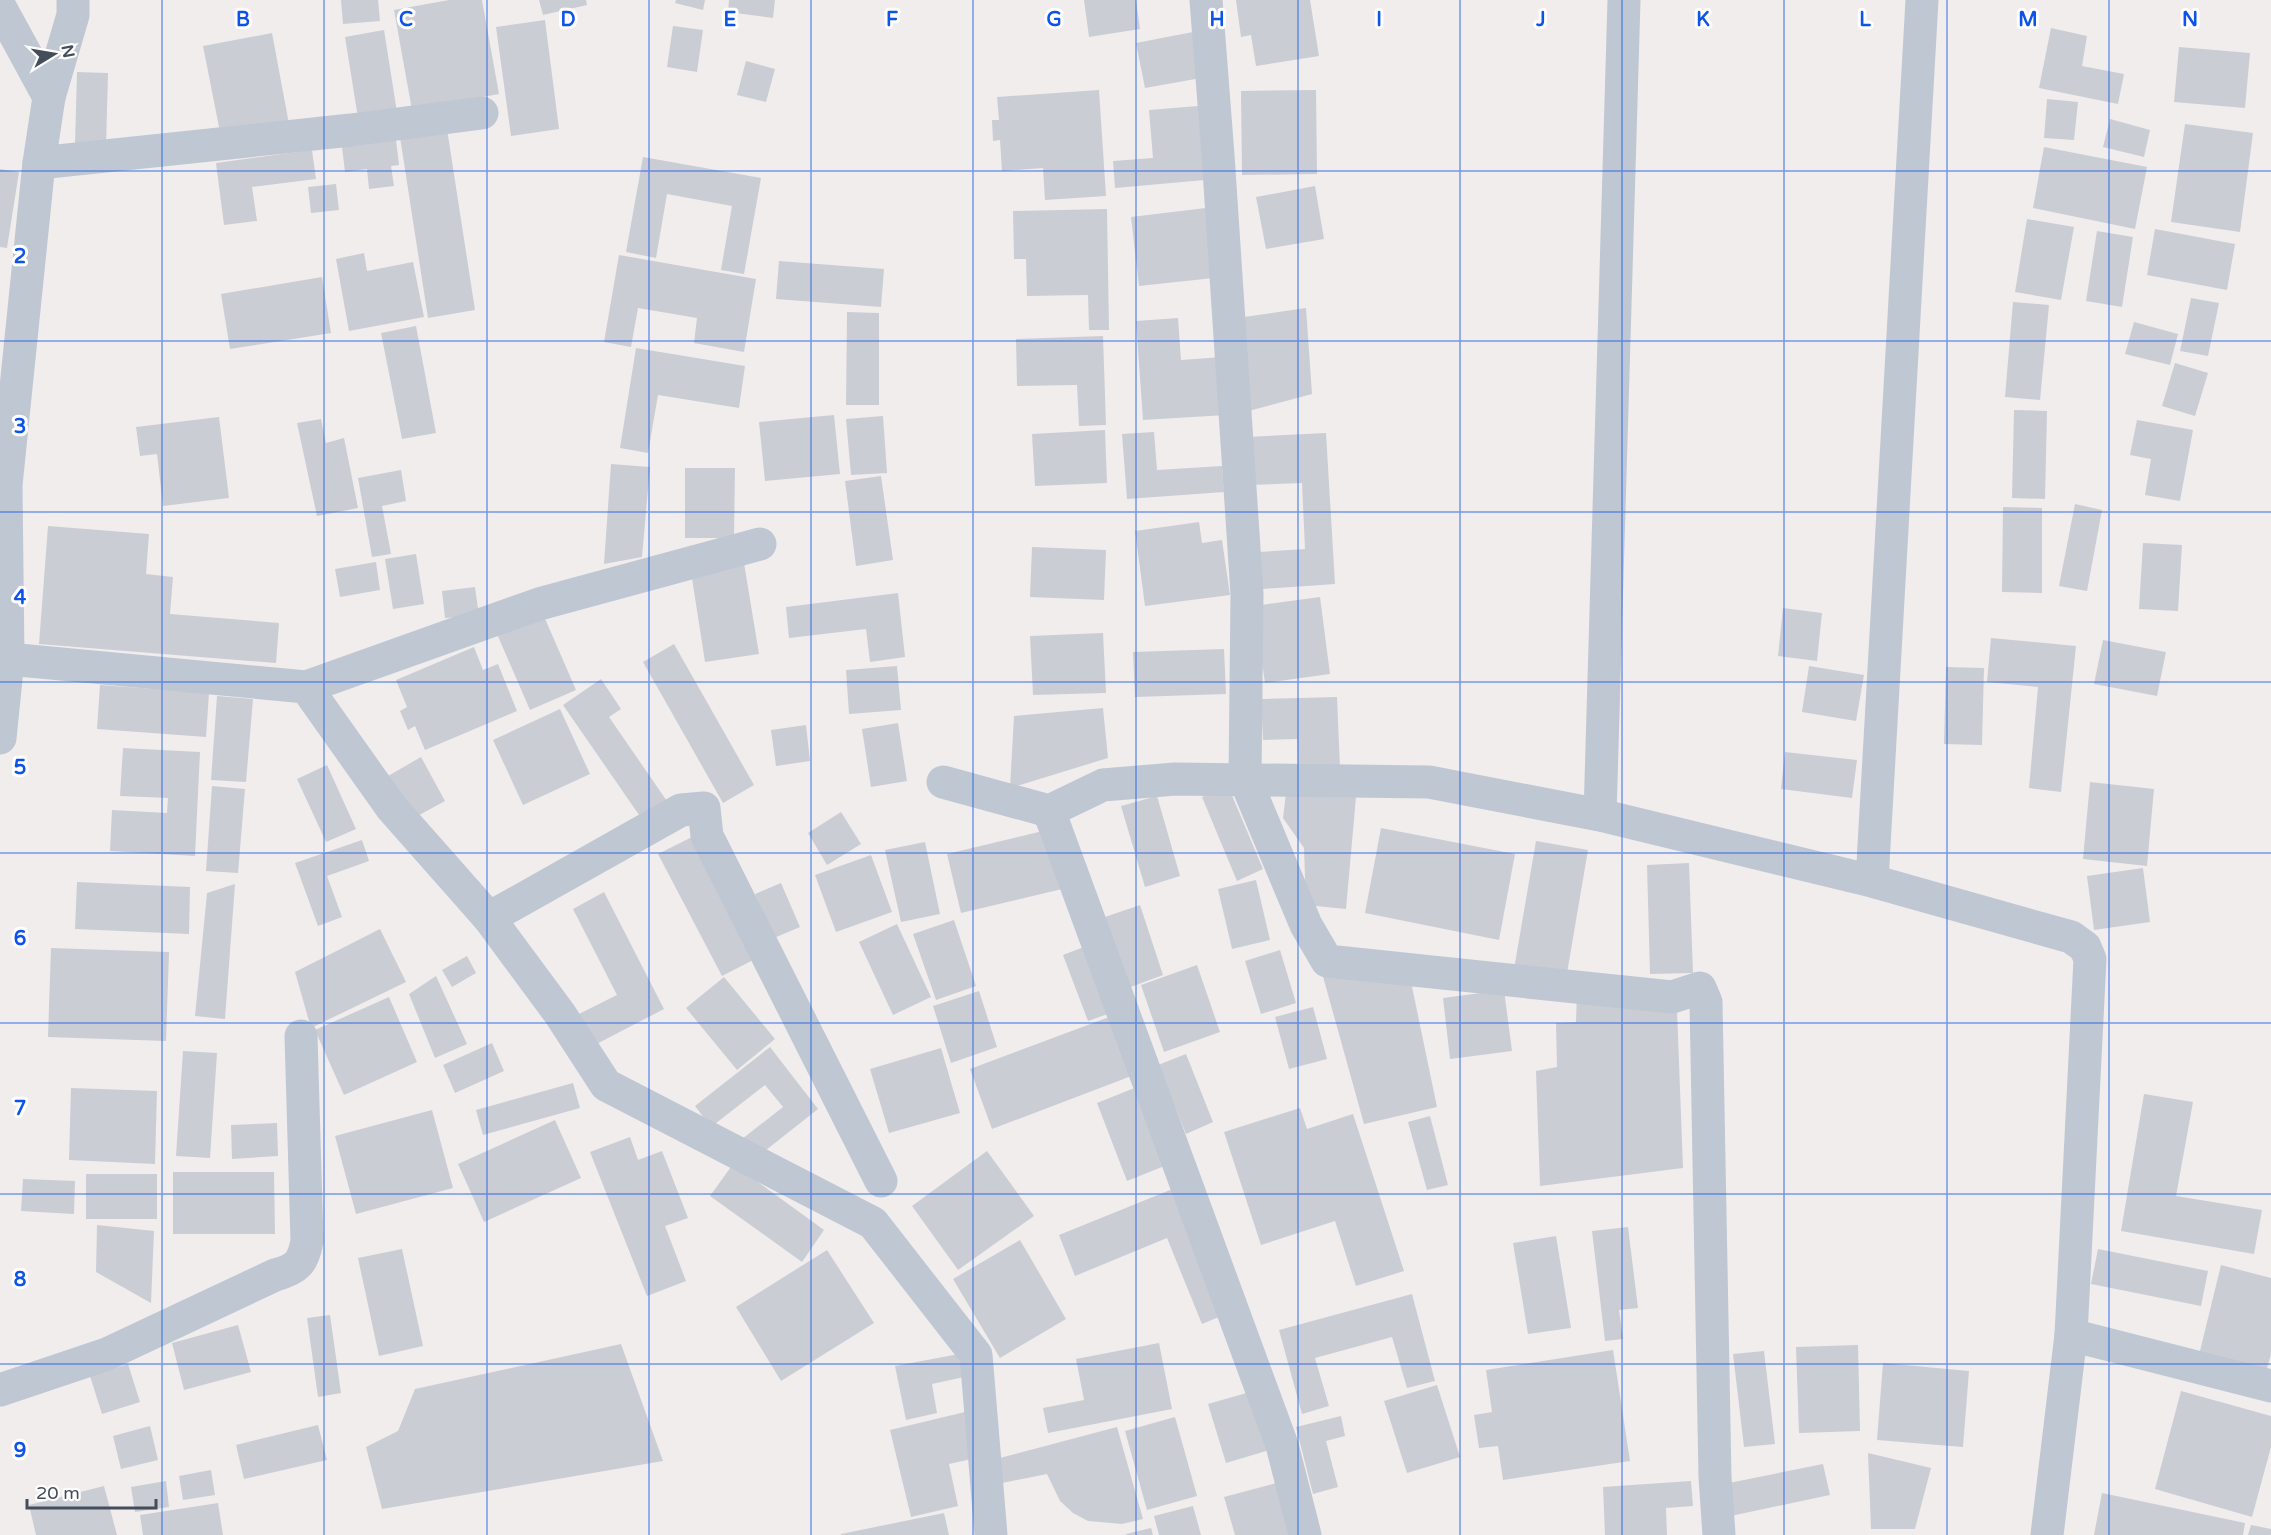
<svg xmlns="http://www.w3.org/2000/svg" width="2271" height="1535" viewBox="0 0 2271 1535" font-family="'Varela Round',sans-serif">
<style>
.building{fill:#cbcdd5}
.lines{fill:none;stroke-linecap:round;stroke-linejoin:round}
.minor{stroke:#bfc7d3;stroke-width:33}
.grid{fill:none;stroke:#0d53e9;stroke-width:1.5;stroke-opacity:0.55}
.grid-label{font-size:20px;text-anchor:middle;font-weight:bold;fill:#0d53e9;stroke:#fff;stroke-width:6;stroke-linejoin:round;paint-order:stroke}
</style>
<rect width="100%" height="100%" fill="#f0edec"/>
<g class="building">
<polygon points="341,0 378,0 380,21 343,24"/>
<polygon points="449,0 482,0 499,94 412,110 394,10"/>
<polygon points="539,0 586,0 587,5 543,15"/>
<polygon points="676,0 705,0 703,10 675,3"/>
<polygon points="729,0 775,0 773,18 728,12"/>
<polygon points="1084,0 1136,0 1140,29 1089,37"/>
<polygon points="1236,0 1310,0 1319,56 1256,66 1251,35 1241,37"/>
<polygon points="545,20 559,129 511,136 496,27"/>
<polygon points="673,26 703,30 697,72 667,67"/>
<polygon points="2051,28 2087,36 2082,66 2124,74 2118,104 2039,88"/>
<polygon points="384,30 397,112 358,118 345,37"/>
<polygon points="1193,32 1201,78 1145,88 1136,43"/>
<polygon points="272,33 289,124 221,137 203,46"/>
<polygon points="2179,47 2250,53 2245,108 2174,102"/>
<polygon points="746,61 775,69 766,102 737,95"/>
<polygon points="77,72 108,73 106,146 75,144"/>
<polygon points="1099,90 1106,196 1045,200 1043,168 1002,171 1000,140 993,141 992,120 999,120 997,97"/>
<polygon points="1316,90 1317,174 1242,175 1241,91"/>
<polygon points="2047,99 2078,102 2074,140 2044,138"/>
<polygon points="1198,106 1205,180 1115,188 1113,161 1153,158 1149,110"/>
<polygon points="2110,119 2150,130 2144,157 2103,147"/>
<polygon points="2185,124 2253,133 2240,232 2171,222"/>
<polygon points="447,129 475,310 428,318 400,137"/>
<polygon points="396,140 399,165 391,166 394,186 369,189 367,169 345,172 342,147"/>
<polygon points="2044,147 2147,167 2135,229 2033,208"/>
<polygon points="312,150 316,179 252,187 257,221 224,225 216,163"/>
<polygon points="643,157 761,178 744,274 721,270 732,206 667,194 656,258 626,252"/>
<polygon points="0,169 19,172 7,248 0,247"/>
<polygon points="336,184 339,210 311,213 308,187"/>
<polygon points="1315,186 1324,239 1266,249 1256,197"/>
<polygon points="1214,207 1223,277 1139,286 1131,217"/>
<polygon points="1107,209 1109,330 1089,330 1088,295 1027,296 1026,259 1014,259 1013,211"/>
<polygon points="2027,219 2074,227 2061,300 2015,292"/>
<polygon points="2155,229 2235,244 2227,290 2147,275"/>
<polygon points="2097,231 2133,237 2122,307 2086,301"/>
<polygon points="364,253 367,271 413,262 424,317 349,331 336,259"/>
<polygon points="619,255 756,279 744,352 694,343 697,318 638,308 631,347 604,342"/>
<polygon points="779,261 884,269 881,307 776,299"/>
<polygon points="322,277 331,333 230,349 221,294"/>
<polygon points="2191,298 2219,303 2208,356 2180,351"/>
<polygon points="2013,302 2049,305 2040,400 2005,397"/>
<polygon points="1306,308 1312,394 1245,412 1230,319"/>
<polygon points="847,312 879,313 879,405 846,405"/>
<polygon points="1178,318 1181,360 1222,357 1226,415 1143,420 1136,321"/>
<polygon points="2134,322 2178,334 2170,365 2125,354"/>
<polygon points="416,326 436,433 402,439 381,333"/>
<polygon points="1103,336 1106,425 1079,426 1077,385 1017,386 1016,339"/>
<polygon points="636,348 745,366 739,408 658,395 648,453 620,448"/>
<polygon points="2175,363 2208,373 2195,416 2162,406"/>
<polygon points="2014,410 2047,411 2045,499 2012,498"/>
<polygon points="834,415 840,474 765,481 759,422"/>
<polygon points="883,416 887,473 851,475 846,419"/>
<polygon points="219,417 229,498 163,506 157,454 140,456 136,427"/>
<polygon points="321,419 326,443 344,438 358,508 317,516 297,423"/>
<polygon points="2137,420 2193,430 2180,501 2145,495 2151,459 2130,455"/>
<polygon points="1105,430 1107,483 1035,486 1032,434"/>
<polygon points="1154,432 1157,470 1222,466 1224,492 1127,499 1122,434"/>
<polygon points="1326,433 1335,584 1262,589 1259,552 1305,549 1302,483 1250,485 1247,437"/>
<polygon points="611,464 650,467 642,557 604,564"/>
<polygon points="685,468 735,468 734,538 685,538"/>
<polygon points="401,470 406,501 382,506 391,554 372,557 358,478"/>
<polygon points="881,476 893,560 856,566 845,481"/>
<polygon points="2075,504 2102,510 2087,591 2059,586"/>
<polygon points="2003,507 2042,508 2042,593 2002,592"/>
<polygon points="1199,522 1202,543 1222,540 1230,595 1145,606 1135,531"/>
<polygon points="48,526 149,534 146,574 173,577 170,614 279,623 276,663 39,644"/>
<polygon points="2143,543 2182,545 2178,611 2139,609"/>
<polygon points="1032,547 1106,550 1104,600 1030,597"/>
<polygon points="416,554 424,604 393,609 385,559"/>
<polygon points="376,562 380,590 340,597 335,569"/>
<polygon points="744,563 759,654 705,662 691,572"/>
<polygon points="475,587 479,616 445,618 442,591"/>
<polygon points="898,593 905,657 870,662 866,629 789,638 786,607"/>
<polygon points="1320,597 1330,674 1265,683 1254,606"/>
<polygon points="1783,608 1822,613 1817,661 1778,656"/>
<polygon points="543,614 576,690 530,710 497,634"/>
<polygon points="1103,633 1106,693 1033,695 1030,636"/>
<polygon points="1991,638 2076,646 2061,792 2029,788 2038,687 1987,682"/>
<polygon points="2103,640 2166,652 2157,696 2094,684"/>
<polygon points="674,644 754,785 723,803 643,662"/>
<polygon points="474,647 483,670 498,664 517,711 425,750 415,726 408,730 400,711 407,707 396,680"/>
<polygon points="1224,649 1226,694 1135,697 1133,652"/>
<polygon points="897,666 901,710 849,714 846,670"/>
<polygon points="1809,666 1864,675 1856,721 1802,712"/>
<polygon points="1946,667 1984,668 1982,745 1944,744"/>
<polygon points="601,679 621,709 609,717 671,807 646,825 563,705"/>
<polygon points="100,685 209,693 206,737 97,729"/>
<polygon points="217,696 253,699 246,782 211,780"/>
<polygon points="1337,697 1340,768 1298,769 1297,739 1263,740 1261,699"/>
<polygon points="1103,708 1108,758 1010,788 1014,716"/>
<polygon points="560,709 590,774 523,805 493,740"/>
<polygon points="898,723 907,781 871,787 862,729"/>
<polygon points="806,725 810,761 776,766 771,730"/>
<polygon points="123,748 200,752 195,856 110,851 112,810 167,813 168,798 120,796"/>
<polygon points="1785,752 1857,760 1852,798 1781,789"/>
<polygon points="421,757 445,801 412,819 388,776"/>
<polygon points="327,765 356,829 326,842 297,779"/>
<polygon points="2090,782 2154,789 2147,866 2083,859"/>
<polygon points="212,786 245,789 238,873 206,871"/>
<polygon points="1228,786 1263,869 1237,881 1202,797"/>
<polygon points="1286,793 1356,797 1346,909 1306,905 1304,848 1283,818"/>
<polygon points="1157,796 1180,876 1145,887 1121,806"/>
<polygon points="841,812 861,844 827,865 808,833"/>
<polygon points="1381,828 1515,854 1499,940 1365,913"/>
<polygon points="1047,830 1062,889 961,913 947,854"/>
<polygon points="696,835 759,957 722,976 658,854"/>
<polygon points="362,840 369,861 327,876 342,917 318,926 295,863"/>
<polygon points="1536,841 1588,850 1566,979 1514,969"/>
<polygon points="925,842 940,914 901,922 885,850"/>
<polygon points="871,855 892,912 836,932 815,875"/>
<polygon points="1689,863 1693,973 1650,974 1647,865"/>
<polygon points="2143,868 2150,922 2094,930 2087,876"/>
<polygon points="1256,880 1270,940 1232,949 1218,889"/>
<polygon points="77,882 190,887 189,934 75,929"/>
<polygon points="781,883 800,927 774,938 755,894"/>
<polygon points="235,884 225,1019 195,1016 207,893"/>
<polygon points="604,892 664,1009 585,1050 569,1019 617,995 573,909"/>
<polygon points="1140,905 1163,975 1128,988 1105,917"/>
<polygon points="954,920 976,986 936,1000 913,934"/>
<polygon points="897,924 931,997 893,1015 859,942"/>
<polygon points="380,929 406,982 311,1028 295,972"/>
<polygon points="1094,943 1119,1010 1088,1021 1063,955"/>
<polygon points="51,948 169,952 166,1041 48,1037"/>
<polygon points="1280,950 1296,1003 1261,1014 1245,961"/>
<polygon points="467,956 476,973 452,987 442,970"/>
<polygon points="1197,965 1220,1032 1164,1052 1141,985"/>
<polygon points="1322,973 1410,977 1437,1107 1364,1124"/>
<polygon points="436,976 467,1044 435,1058 409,994"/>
<polygon points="724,977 775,1039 737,1070 686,1008"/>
<polygon points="1504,990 1512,1051 1450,1059 1443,998"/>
<polygon points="979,991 997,1047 951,1063 933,1006"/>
<polygon points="1577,991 1677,1010 1683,1168 1540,1186 1536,1071 1557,1067 1556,1023 1576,1022"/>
<polygon points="389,997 417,1062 344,1095 315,1030"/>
<polygon points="1313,1007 1327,1059 1289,1069 1275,1017"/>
<polygon points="1120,1013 1142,1072 992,1129 970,1069"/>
<polygon points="492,1043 504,1071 455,1093 443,1065"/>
<polygon points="770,1047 818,1109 756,1158 742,1139 783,1107 765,1085 711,1127 695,1106"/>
<polygon points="941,1048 960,1113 889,1133 870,1069"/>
<polygon points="183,1051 217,1053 210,1158 176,1156"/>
<polygon points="1186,1054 1213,1122 1186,1134 1158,1065"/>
<polygon points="573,1083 580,1108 483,1135 476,1110"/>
<polygon points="1137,1087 1167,1165 1127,1181 1097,1103"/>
<polygon points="71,1088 157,1091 155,1164 69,1160"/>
<polygon points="2144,1094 2193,1102 2176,1196 2262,1210 2254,1254 2121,1231"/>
<polygon points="1300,1108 1307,1129 1353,1114 1404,1271 1356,1286 1335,1221 1261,1245 1224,1132"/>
<polygon points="432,1110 453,1188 356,1214 335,1136"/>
<polygon points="1430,1116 1448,1185 1427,1190 1408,1122"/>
<polygon points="555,1120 581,1178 484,1222 458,1164"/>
<polygon points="277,1123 278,1156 232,1159 231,1125"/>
<polygon points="630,1137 638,1160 662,1151 688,1218 665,1226 686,1281 647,1296 590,1152"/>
<polygon points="987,1151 1034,1216 958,1270 912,1206"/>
<polygon points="733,1164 824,1230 802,1262 710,1196"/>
<polygon points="173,1172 274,1172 275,1234 173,1234"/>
<rect x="86" y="1174" width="71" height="45"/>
<polygon points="23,1179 75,1181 74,1214 21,1211"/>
<polygon points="1180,1186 1231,1312 1202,1324 1167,1238 1075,1276 1059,1235"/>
<polygon points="97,1225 154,1231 151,1303 96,1272"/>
<polygon points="1628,1227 1638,1308 1619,1310 1623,1339 1605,1341 1592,1231"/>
<polygon points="1556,1236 1571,1328 1528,1334 1513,1243"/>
<polygon points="1020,1240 1066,1319 1000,1358 953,1279"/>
<polygon points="402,1249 423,1346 379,1356 358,1258"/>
<polygon points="2098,1249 2208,1271 2201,1306 2091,1284"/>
<polygon points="827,1250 874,1323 781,1381 736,1307"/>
<polygon points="2221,1265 2271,1278 2271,1354 2266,1372 2199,1355"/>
<polygon points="1412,1294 1435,1381 1407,1388 1392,1337 1315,1358 1329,1406 1302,1414 1279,1330"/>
<polygon points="330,1315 341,1393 318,1397 307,1318"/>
<polygon points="238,1325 251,1372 184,1390 172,1343"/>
<polygon points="1159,1343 1172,1409 1048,1433 1043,1408 1084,1400 1076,1359"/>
<polygon points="621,1344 663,1461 382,1509 366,1447 398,1431 415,1389"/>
<polygon points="1858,1345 1860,1431 1799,1433 1796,1347"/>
<polygon points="1613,1350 1630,1461 1503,1480 1498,1446 1479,1448 1474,1415 1492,1412 1486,1370"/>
<polygon points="1764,1351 1775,1444 1744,1447 1733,1354"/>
<polygon points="959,1354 964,1377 932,1384 937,1413 906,1420 895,1366"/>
<polygon points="1883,1363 1969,1371 1963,1447 1877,1440"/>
<polygon points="128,1364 140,1402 102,1414 90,1376"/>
<polygon points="1437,1385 1460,1457 1407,1473 1384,1401"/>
<polygon points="1257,1390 1273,1449 1226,1463 1208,1404"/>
<polygon points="2181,1391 2271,1416 2271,1447 2252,1517 2155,1489"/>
<polygon points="965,1412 976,1458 949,1464 958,1506 911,1517 890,1430"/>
<polygon points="1341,1416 1345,1436 1326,1441 1338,1487 1313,1494 1296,1427"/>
<polygon points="1175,1417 1197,1496 1147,1510 1125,1431"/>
<polygon points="318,1425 327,1460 244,1479 236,1445"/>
<polygon points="150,1426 158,1460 121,1469 113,1436"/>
<polygon points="1117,1427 1143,1519 1122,1524 1088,1521 1073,1513 1060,1501 1047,1474 997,1484 992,1460"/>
<polygon points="1868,1453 1931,1468 1915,1529 1871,1529"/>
<polygon points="1823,1464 1830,1495 1726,1517 1719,1485"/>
<polygon points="211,1470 215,1495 183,1500 179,1476"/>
<polygon points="166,1481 169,1507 135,1512 131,1487"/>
<polygon points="1691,1481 1693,1506 1666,1508 1667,1535 1605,1535 1603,1487"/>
<polygon points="1280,1482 1294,1535 1235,1535 1224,1497"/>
<polygon points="104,1486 117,1535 36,1535 29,1505"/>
<polygon points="2102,1493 2245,1523 2243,1535 2094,1535"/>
<polygon points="218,1503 223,1535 143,1535 140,1515"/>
<polygon points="1193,1506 1201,1535 1159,1535 1154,1516"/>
<polygon points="944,1513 949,1535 841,1535 841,1534"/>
<polygon points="2251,1525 2271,1529 2271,1535 2248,1535"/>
<polygon points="1151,1528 1153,1535 1126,1535 1126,1534"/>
</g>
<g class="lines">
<g class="minor">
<polyline points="1206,0 1218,155 1247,594 1245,779 1306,925 1327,961 1672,997 1700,988 1706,1002 1715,1477 1719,1535"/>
<polyline points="0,7 49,97 39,163 6,485 8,659 0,738"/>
<polyline points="49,97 73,15 73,0"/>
<polyline points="39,163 351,130 482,113"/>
<polyline points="8,659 306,687 391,807 489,918 560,1014 606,1085 873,1223 976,1355 991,1535"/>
<polyline points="306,687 539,604 760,544"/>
<polyline points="943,782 1049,811 1103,785 1175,779 1429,782 1600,815 1872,881 2071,937 2085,947 2090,959 2071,1335"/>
<polyline points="1049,811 1282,1445 1305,1535"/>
<polyline points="1600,815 1624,0"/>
<polyline points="1872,881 1922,0"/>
<polyline points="489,918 681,810 704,808 707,836 881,1181"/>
<path d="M0,1390L107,1354L275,1275C297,1269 303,1263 307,1241L301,1036"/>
<polyline points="2047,1535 2071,1335 2271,1386"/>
</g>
</g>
<path class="grid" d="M162,0V1535M324,0V1535M487,0V1535M649,0V1535M811,0V1535M973,0V1535M1136,0V1535M1298,0V1535M1460,0V1535M1622,0V1535M1784,0V1535M1947,0V1535M2109,0V1535M0,171H2271M0,341H2271M0,512H2271M0,682H2271M0,853H2271M0,1023H2271M0,1194H2271M0,1364H2271"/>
<g class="grid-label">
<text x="243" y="26">B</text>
<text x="406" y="26">C</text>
<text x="568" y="26">D</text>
<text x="730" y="26">E</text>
<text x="892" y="26">F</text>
<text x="1054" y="26">G</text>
<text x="1217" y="26">H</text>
<text x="1379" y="26">I</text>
<text x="1541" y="26">J</text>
<text x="1703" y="26">K</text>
<text x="1865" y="26">L</text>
<text x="2028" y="26">M</text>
<text x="2190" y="26">N</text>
<text x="20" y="263">2</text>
<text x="20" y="433">3</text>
<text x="20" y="604">4</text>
<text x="20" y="774">5</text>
<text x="20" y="945">6</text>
<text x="20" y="1115">7</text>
<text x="20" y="1286">8</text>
<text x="20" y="1457">9</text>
</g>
<g transform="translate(54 54) rotate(79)" stroke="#ffffff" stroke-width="4.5" paint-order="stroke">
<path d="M0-4.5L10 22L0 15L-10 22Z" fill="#444d5b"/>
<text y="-9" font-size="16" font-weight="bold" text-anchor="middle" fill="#444d5b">N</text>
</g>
<path d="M27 1499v9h129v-9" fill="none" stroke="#444d5b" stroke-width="3"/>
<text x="36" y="1499" font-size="18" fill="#444d5b" stroke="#ffffff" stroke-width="4.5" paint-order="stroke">20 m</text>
</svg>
